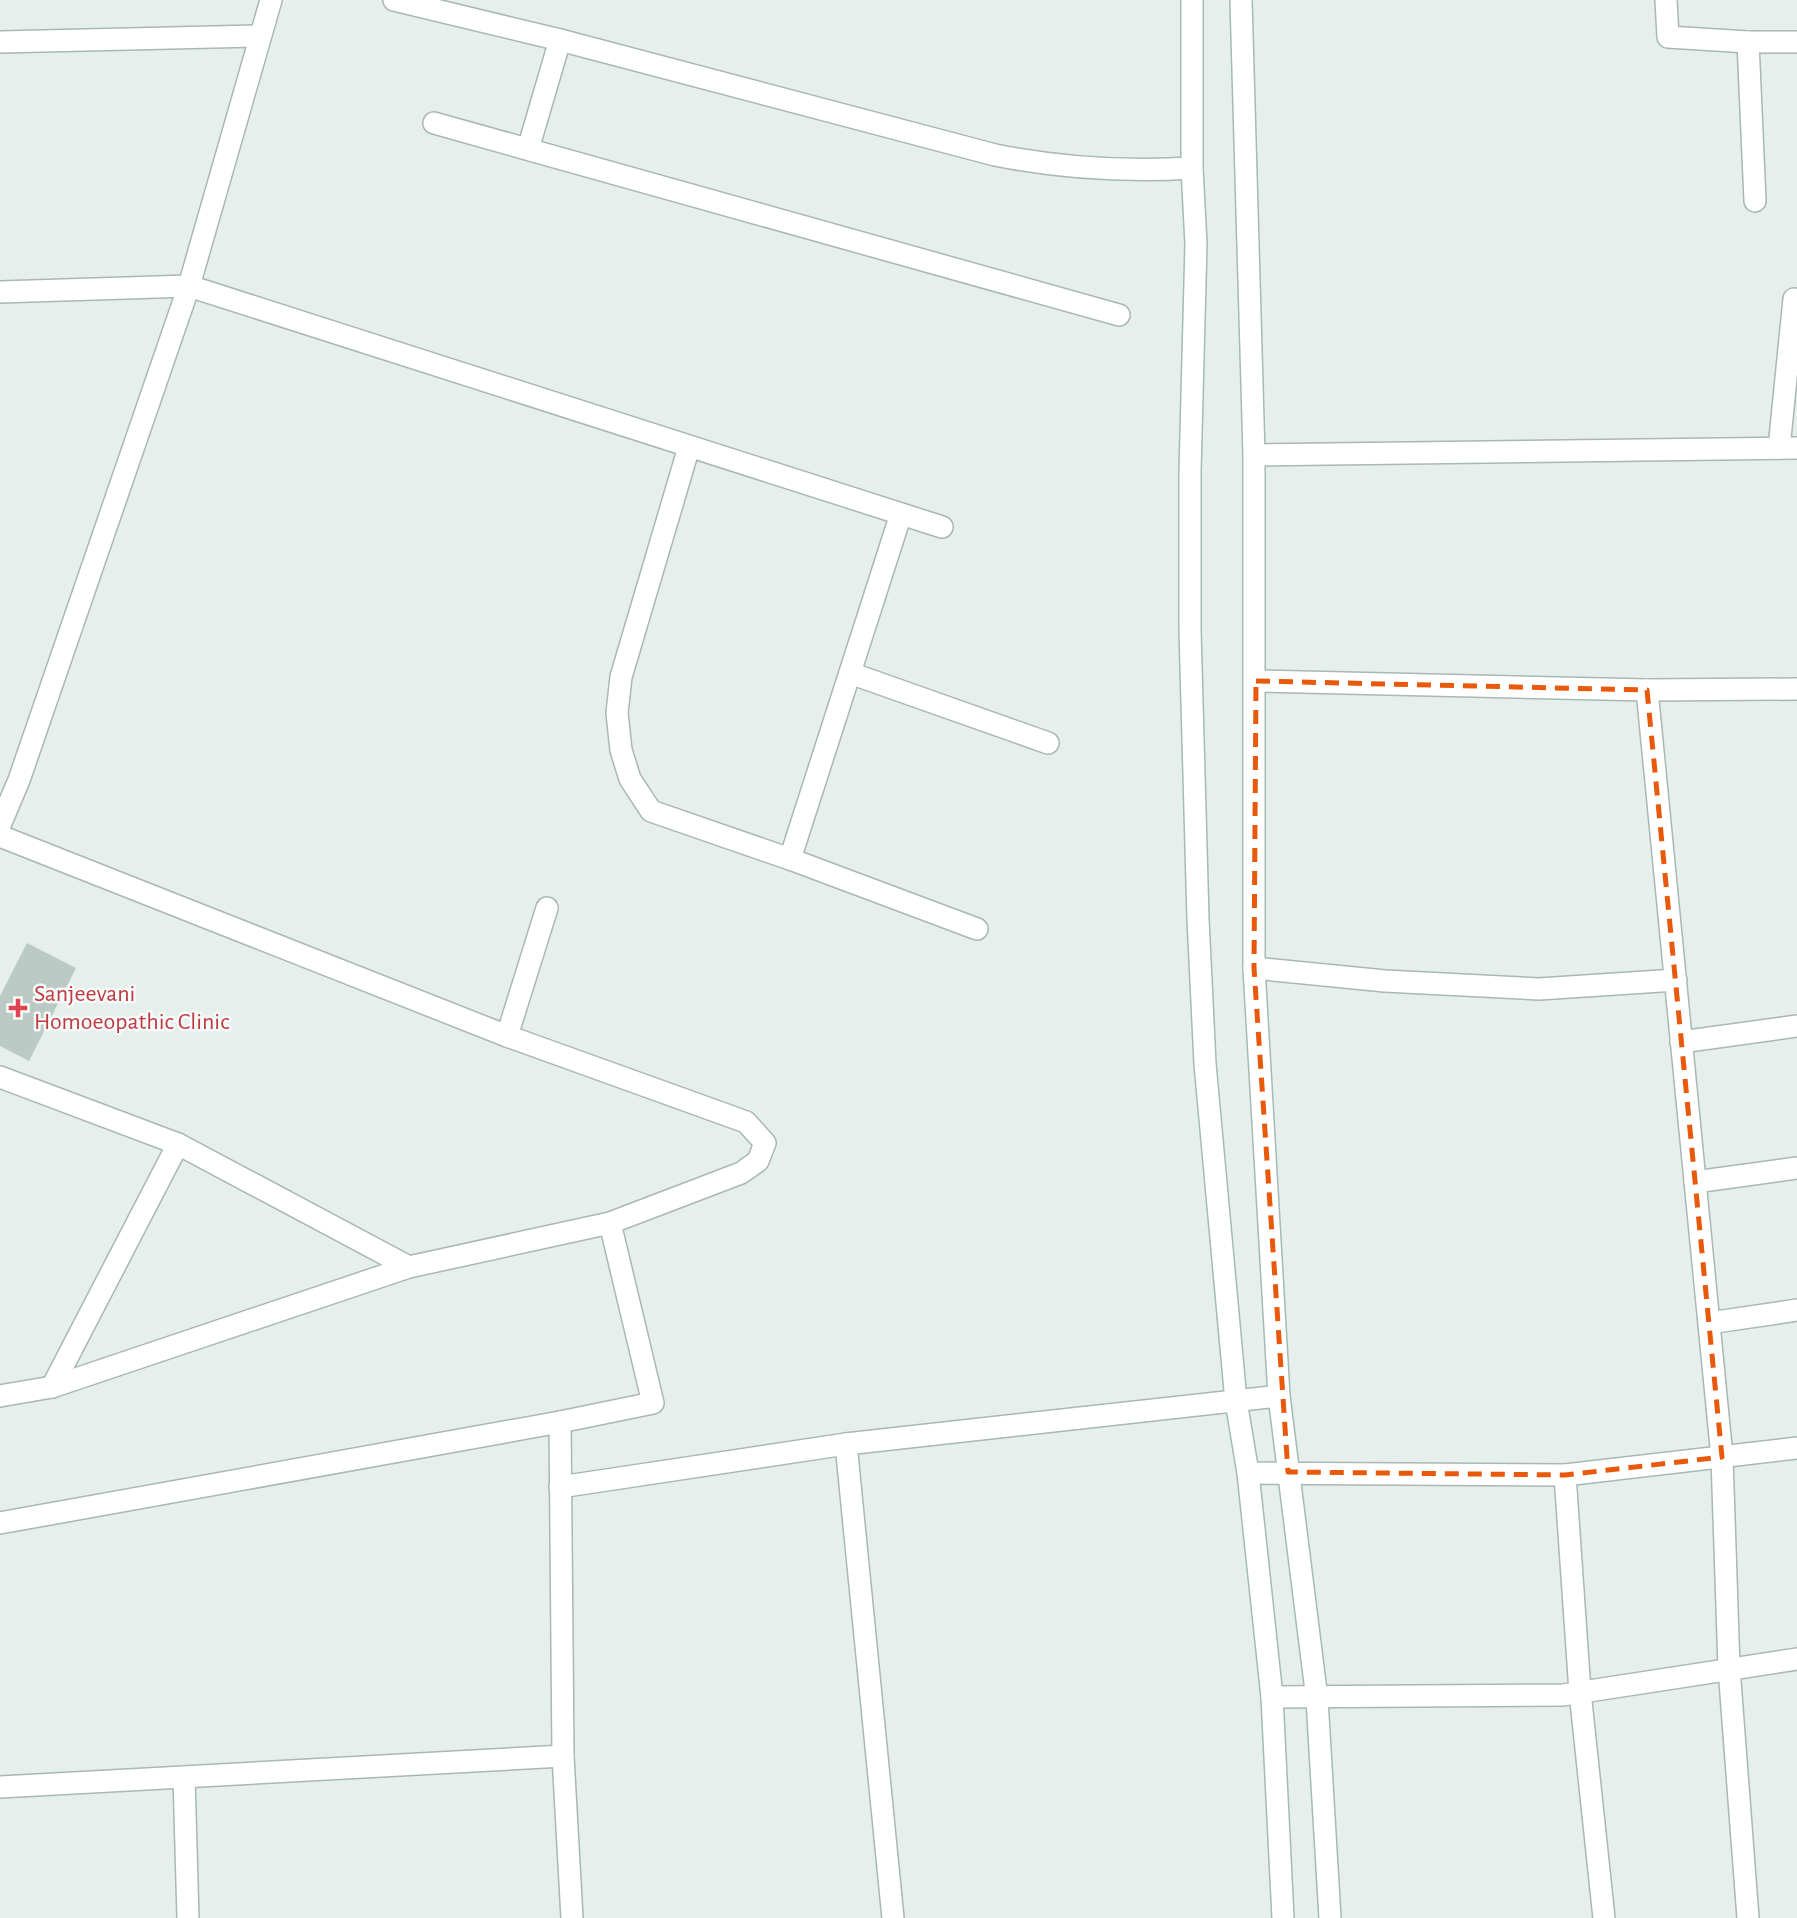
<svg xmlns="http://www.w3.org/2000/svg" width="1797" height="1918" viewBox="0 0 1797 1918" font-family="'Alegreya Sans',sans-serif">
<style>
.building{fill:#bbcac4}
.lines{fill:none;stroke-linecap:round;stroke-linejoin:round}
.street-casing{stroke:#a8b8b2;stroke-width:24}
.secondary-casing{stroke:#a4bbb3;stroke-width:24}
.street{stroke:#fff;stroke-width:21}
.secondary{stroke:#fff;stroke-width:21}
.marked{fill:none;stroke:#e8590c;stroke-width:5;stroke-dasharray:14 9;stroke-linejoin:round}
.health-dot{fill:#e0444e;stroke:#f7fbf9;stroke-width:2.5}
.labels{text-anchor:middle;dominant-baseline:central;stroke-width:5;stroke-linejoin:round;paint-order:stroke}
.health-label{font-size:24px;fill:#be3a42;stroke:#f7fbf9;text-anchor:start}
</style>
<rect width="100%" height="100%" fill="#e6efeb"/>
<polygon class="building" points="27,943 76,968 29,1061 0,1046 0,996"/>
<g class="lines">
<defs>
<g id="street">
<path d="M394,0L560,40L995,155C1060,168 1126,172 1192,168"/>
<polyline points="1666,0 1668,37 1748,42 1797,42"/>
<polyline points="0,42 260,36"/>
<polyline points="1748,42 1755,201"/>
<polyline points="434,123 1119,315"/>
<polyline points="528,149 560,40"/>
<polyline points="0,292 189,286 942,527"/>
<polyline points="689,447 621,677 617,713 621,750 630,779 651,811 790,859 977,929"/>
<polyline points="1779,448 1794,299"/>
<polyline points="1254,455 1797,448"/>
<polyline points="850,673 1048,743"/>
<polyline points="1256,681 1647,690 1797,689"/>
<polyline points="1647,690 1722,1457 1729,1668 1748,1918"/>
<polyline points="0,825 19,780 189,286 271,0"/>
<polyline points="0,836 507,1036 746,1122 765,1143 758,1161 741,1173 610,1223 409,1267 52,1387 0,1396"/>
<polyline points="790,859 901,514"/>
<polyline points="1254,968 1385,981 1539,989 1676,980"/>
<polyline points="507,1036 547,908"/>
<polyline points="1681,1042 1797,1026"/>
<polyline points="0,1077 178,1144 409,1267"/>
<polyline points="1695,1182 1797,1168"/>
<polyline points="1709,1323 1797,1310"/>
<polyline points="52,1387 178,1144"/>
<polyline points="560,1422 563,1756 572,1918"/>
<polyline points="1248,1473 1565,1475 1797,1448"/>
<polyline points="1565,1475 1580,1692 1604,1918"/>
<polyline points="560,1487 846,1444"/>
<polyline points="0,1523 560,1422 653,1403 610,1223"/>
<polyline points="1272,1697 1563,1695 1797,1659"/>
<polyline points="184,1777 188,1918"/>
<polyline points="0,1787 563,1756"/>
<polyline points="893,1918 846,1444 1279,1396"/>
</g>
<g id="secondary">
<polyline points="1192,0 1192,168 1196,244 1190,472 1190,630 1198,919 1205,1064 1236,1401 1248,1473 1272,1697 1283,1918"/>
<polyline points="1241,0 1254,455 1254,968 1279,1396 1317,1699 1330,1918"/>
</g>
</defs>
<use href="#street" class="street-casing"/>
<use href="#secondary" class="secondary-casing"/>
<use href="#street" class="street"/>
<use href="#secondary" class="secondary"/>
</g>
<path class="marked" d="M1256,681L1647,690L1722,1457L1565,1475L1288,1472L1254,968Z"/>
<path class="health-dot" d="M14.5 997.5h7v7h7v7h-7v7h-7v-7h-7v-7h7z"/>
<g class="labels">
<g class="health-label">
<text x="34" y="994">Sanjeevani<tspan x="34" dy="28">Homoeopathic Clinic</tspan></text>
</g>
</g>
</svg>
